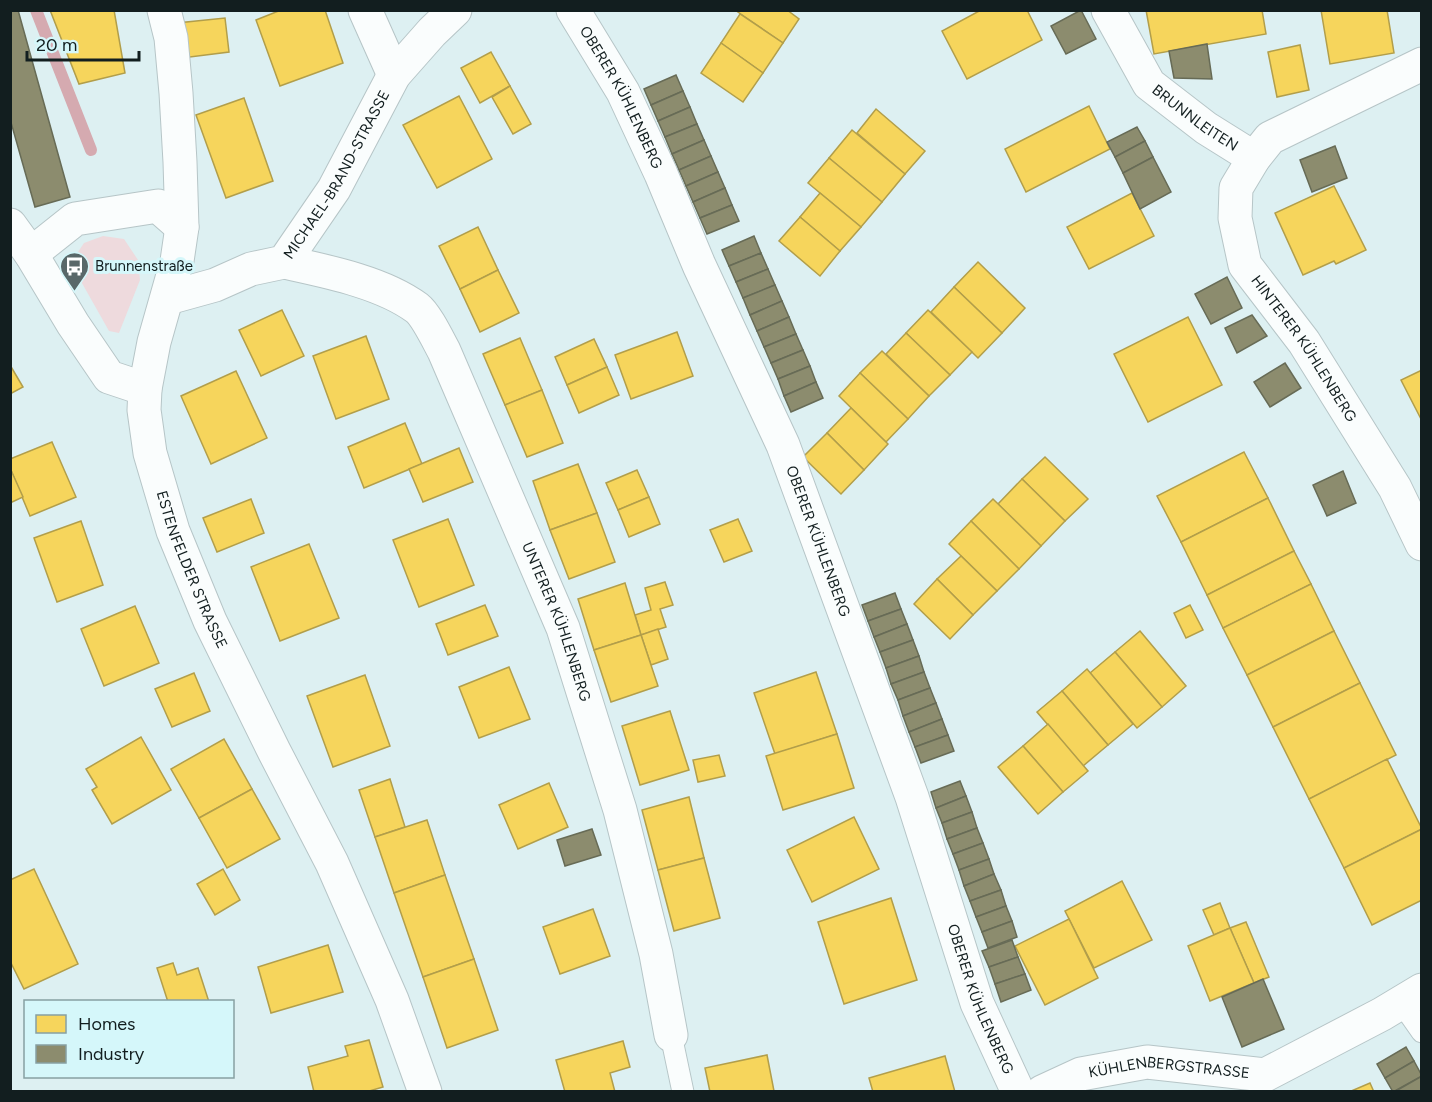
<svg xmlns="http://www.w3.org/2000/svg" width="1432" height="1102" viewBox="0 0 1432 1102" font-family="Figtree,sans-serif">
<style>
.green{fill:#eedadd}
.homes{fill:#f6d55c;stroke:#b29e4a;stroke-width:1.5}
.industry{fill:#8c8c6e;stroke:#676b56;stroke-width:1.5}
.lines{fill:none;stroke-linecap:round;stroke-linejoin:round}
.stream{stroke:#d5aab0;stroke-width:12}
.service-casing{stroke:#b6c5c7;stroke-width:23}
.minor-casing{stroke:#b6c5c7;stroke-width:35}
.service{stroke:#fafdfd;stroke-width:21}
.minor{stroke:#fafdfd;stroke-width:33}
.labels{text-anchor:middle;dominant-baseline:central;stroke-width:6;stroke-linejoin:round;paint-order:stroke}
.street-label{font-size:15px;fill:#121e1f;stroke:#d5f7fa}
.poi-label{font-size:15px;fill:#121e1f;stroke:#d5f7fa;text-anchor:start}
</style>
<rect width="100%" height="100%" fill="#ddf0f2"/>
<polygon class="green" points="103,236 124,239 138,260 140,280 119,333 109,331 78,276 74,258 84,243"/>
<g class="homes">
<polygon points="50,10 114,10 125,73 79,84"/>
<polygon points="281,10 325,10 343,63 280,86 256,20"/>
<polygon points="735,10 787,10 799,19 783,43"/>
<polygon points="981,10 1027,10 1042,40 967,79 942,31"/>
<polygon points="1146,10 1262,10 1266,34 1154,54"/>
<polygon points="1321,10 1387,10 1394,53 1330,64"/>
<polygon points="740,14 783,43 763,73 721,43"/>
<polygon points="225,18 229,52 182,58 177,23"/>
<polygon points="721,43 763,73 743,102 701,73"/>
<polygon points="1300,45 1309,90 1277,97 1268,52"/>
<polygon points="491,52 510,86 480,103 461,68"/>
<polygon points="510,86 531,124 513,134 492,97"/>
<polygon points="459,96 492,159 437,188 403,125"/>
<polygon points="244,98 273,181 226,198 196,115"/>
<polygon points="1089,106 1110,149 1026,192 1005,149"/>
<polygon points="876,109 925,151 905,174 857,133"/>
<polygon points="852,130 905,174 882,202 829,158"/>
<polygon points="829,158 882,202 861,227 808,183"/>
<polygon points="1334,186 1366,250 1336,264 1334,261 1303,275 1275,213"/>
<polygon points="820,193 861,227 840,251 800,217"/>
<polygon points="1132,193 1154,236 1089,269 1067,227"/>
<polygon points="800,217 840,251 820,276 779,241"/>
<polygon points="478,227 498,270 460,289 439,246"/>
<polygon points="978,262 1025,308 1002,333 954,287"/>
<polygon points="498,270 519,313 480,332 460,289"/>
<polygon points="954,287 1002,333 978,358 931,312"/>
<polygon points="282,310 304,356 261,376 239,330"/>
<polygon points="928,310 972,352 950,375 906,333"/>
<polygon points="1188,317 1222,385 1148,422 1114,354"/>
<polygon points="677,332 693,376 631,399 615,355"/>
<polygon points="906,333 950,375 929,396 886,354"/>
<polygon points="366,336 389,399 336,419 313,356"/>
<polygon points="520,338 542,390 505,405 483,354"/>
<polygon points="594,339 607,367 567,385 555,357"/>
<polygon points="882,351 929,396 908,419 860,373"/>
<polygon points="10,365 23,387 10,394"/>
<polygon points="607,367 619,395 579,413 567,385"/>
<polygon points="1422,370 1422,421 1401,380"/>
<polygon points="236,371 267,438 211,464 181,396"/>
<polygon points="860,373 908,419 886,442 839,396"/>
<polygon points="542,390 563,443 527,457 505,405"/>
<polygon points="851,408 888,444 864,470 827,433"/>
<polygon points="405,423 422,464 364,488 348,447"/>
<polygon points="827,433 864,470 841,494 803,457"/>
<polygon points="52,442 76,497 30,516 10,468 10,459"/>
<polygon points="459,448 473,482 423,502 409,469"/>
<polygon points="1244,452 1268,498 1181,542 1157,496"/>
<polygon points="1045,457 1088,499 1065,521 1022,479"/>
<polygon points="578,464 597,513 550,530 533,481"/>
<polygon points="10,468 23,497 10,503"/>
<polygon points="637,470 649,497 618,510 606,483"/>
<polygon points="1022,479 1065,521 1041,546 998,504"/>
<polygon points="649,497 660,524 629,537 618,510"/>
<polygon points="1268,498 1294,551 1207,595 1181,542"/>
<polygon points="251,499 264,533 217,552 203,518"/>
<polygon points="993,499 1041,546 1019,569 971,521"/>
<polygon points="597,513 615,562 569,579 550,530"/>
<polygon points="448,519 474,585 419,607 393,540"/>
<polygon points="738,519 752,551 724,562 710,530"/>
<polygon points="81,521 103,585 57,602 34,538"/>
<polygon points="971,521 1019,569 997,591 949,544"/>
<polygon points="309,544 339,618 280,641 251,567"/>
<polygon points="1294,551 1311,584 1223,628 1207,595"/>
<polygon points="961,556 997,591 973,615 937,579"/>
<polygon points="937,579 973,615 950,639 914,604"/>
<polygon points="665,582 673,605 660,609 666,627 641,635 635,615 651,610 645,588"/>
<polygon points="625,583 641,635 594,650 578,599"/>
<polygon points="1311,584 1334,631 1247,675 1223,628"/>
<polygon points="485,605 498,636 448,655 436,624"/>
<polygon points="1190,605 1203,630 1186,638 1174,613"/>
<polygon points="135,606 159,663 104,686 81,629"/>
<polygon points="658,629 668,659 651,665 641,635"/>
<polygon points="1140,631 1186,686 1162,707 1115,652"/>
<polygon points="1334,631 1360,683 1273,727 1247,675"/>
<polygon points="641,635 658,686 611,702 594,650"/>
<polygon points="1115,652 1162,707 1137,728 1090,673"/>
<polygon points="509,667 530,719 479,738 459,687"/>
<polygon points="1087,669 1133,724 1108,745 1062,691"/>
<polygon points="816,672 837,734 775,754 754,693"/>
<polygon points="194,673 210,711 172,727 155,689"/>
<polygon points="365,675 390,746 333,767 307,696"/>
<polygon points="1360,683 1396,755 1309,799 1273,727"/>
<polygon points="1062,691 1108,745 1083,766 1037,712"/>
<polygon points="670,711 689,770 640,785 622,726"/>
<polygon points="1048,724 1088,771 1063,792 1023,746"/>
<polygon points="837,734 854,788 783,810 766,756"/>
<polygon points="141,737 171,790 112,824 92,790 97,787 86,769"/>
<polygon points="224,739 252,789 199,818 171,769"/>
<polygon points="1023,746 1063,792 1038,814 998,767"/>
<polygon points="719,755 725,776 698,782 693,760"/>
<polygon points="1387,759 1422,829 1344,868 1309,799"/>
<polygon points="390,779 405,827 375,837 359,790"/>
<polygon points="549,783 568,827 518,849 499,805"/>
<polygon points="252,789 280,839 227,868 199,818"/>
<polygon points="689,797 704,858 658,870 642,810"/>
<polygon points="854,817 879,869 812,902 787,850"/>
<polygon points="427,820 445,875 394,893 375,837"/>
<polygon points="1422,829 1422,900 1372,925 1344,868"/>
<polygon points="704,858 720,918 674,931 658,870"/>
<polygon points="34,869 78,964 24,989 10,961 10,880"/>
<polygon points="223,869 240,900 215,915 197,884"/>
<polygon points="445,875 474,959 423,977 394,893"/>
<polygon points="1122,881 1152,940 1094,968 1065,911"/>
<polygon points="891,898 917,980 844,1004 818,922"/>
<polygon points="1220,903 1230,928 1214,935 1203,910"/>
<polygon points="593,909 610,956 560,974 543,927"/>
<polygon points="1069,919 1098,978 1045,1005 1015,946"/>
<polygon points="1246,922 1269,977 1254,983 1230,928"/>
<polygon points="1230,928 1254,983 1210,1001 1188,946"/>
<polygon points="328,945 343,992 271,1013 258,967"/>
<polygon points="474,959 498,1030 447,1048 423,977"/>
<polygon points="173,963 177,975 198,968 209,1002 168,1002 157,968"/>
<polygon points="369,1040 383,1087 366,1092 314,1092 308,1067 348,1056 345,1046"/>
<polygon points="623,1041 630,1067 610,1073 615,1092 565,1092 556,1060"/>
<polygon points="767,1055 774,1091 710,1092 705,1068"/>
<polygon points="945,1056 955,1092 873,1092 869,1078"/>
<polygon points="1370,1083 1374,1092 1349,1092"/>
</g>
<g class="industry">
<polygon points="10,10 18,10 70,197 35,207 10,119"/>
<polygon points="1081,10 1096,39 1066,54 1051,26"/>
<polygon points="1207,44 1212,79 1174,78 1169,51"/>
<polygon points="676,75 683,91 651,105 644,89"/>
<polygon points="683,91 690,107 658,121 651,105"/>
<polygon points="690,107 697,124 665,137 658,121"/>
<polygon points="697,124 704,140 672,154 665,137"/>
<polygon points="1137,127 1145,141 1115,157 1107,142"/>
<polygon points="704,140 711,156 679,170 672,154"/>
<polygon points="1145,141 1153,157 1123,173 1115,157"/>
<polygon points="1335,146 1347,178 1312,192 1300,160"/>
<polygon points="711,156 718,172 686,186 679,170"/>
<polygon points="1153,157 1171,192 1140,209 1123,173"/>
<polygon points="718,172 725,188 693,202 686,186"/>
<polygon points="725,188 732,205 700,218 693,202"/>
<polygon points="732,205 739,221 707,234 700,218"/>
<polygon points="754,236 761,253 729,266 722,250"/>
<polygon points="761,253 768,269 736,282 729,266"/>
<polygon points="768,269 775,285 743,298 736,282"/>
<polygon points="1227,277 1242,308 1211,324 1195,294"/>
<polygon points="775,285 782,301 750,315 743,298"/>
<polygon points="782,301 789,317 757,331 750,315"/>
<polygon points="1252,315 1267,336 1237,353 1225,328"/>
<polygon points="789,317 796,334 764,347 757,331"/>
<polygon points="796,334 803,350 771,363 764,347"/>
<polygon points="803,350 810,366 778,379 771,363"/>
<polygon points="1285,363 1301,388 1270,407 1254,382"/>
<polygon points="810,366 816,382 784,396 778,379"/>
<polygon points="816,382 823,398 791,412 784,396"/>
<polygon points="1343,471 1356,503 1327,516 1313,485"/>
<polygon points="895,593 901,609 868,621 862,605"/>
<polygon points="901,609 907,624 874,637 868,621"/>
<polygon points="907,624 913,640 880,652 874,637"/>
<polygon points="913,640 919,656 886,668 880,652"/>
<polygon points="919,656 924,672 891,684 886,668"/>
<polygon points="924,672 930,688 898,700 891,684"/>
<polygon points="930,688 936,703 903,716 898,700"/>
<polygon points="936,703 942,719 909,732 903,716"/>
<polygon points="942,719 948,735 915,747 909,732"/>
<polygon points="948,735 954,751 921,763 915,747"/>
<polygon points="960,781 966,796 936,808 931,792"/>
<polygon points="966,796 972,812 942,823 936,808"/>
<polygon points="972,812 977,828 947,839 942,823"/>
<polygon points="977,828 983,843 953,854 947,839"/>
<polygon points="592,829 601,855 565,866 557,840"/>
<polygon points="983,843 989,859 959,870 953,854"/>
<polygon points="989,859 994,874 964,886 959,870"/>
<polygon points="994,874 1001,890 970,901 964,886"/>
<polygon points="1001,890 1006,906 976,917 970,901"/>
<polygon points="1006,906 1012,921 982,932 976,917"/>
<polygon points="1012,921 1017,937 988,948 982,932"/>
<polygon points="1012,940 1018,957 989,967 982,951"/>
<polygon points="1018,957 1025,974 995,984 989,967"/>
<polygon points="1025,974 1031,990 1001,1002 995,984"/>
<polygon points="1263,979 1284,1029 1242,1047 1222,997"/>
<polygon points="1406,1047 1414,1061 1385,1078 1377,1064"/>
<polygon points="1414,1061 1422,1076 1393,1092 1385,1078"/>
<polygon points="1422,1076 1422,1092 1394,1092"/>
</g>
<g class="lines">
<polyline class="stream" points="36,10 91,150"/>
<defs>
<g id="service">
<polyline points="1401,1002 1422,1032"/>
<polyline points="671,1035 683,1092"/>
</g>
<g id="minor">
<path id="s1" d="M164,10L171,38L176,93L180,162L182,227L177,261L154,342L145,389L144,410L150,453L173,531L210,621L274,751L332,863L392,1000L425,1092"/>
<polyline points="365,10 394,75"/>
<path id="s2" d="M573,10L623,92L661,174L699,265L783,445L912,797L977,1003L1018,1092"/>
<path id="s3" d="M1108,10L1149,84L1206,128L1254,158"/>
<path id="s4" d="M1422,64L1270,138L1254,158L1236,188L1235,218L1245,265L1304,342L1395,488L1422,544"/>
<polyline points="10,225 31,254 73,324 109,377 145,389"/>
<polyline points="31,254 75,219 158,206 182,227"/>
<path id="s5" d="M284,262C325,271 382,282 417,308C426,315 438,340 444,351L563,628L620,810L656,954L671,1035"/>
<path id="s6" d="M168,298L215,285L251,269L284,262L334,189L394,75L432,32L455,10"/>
<path id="s7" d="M1042,1092L1081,1074L1147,1062L1265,1075L1382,1014L1422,990"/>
</g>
</defs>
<use href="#service" class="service-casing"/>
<use href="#minor" class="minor-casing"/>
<use href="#service" class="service"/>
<use href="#minor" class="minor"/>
</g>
<defs>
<symbol id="bus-pin" viewBox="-11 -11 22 30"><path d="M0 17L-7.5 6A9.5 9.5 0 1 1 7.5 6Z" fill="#596869" stroke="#d5f7fa"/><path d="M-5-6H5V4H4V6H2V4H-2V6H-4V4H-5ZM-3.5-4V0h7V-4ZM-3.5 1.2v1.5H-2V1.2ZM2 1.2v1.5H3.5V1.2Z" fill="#fff"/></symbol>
</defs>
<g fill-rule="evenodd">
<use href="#bus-pin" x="58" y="250" width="33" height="45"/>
</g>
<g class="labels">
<g class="street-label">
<text stroke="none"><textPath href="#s2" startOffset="100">OBERER KÜHLENBERG</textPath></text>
<text stroke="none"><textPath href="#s3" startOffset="142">BRUNNLEITEN</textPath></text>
<text stroke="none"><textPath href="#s6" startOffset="224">MICHAEL-BRAND-STRASSE</textPath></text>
<text stroke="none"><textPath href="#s4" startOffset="410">HINTERER KÜHLENBERG</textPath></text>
<text stroke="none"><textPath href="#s2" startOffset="586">OBERER KÜHLENBERG</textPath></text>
<text stroke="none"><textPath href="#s1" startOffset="573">ESTENFELDER STRASSE</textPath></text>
<text stroke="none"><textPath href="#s5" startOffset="486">UNTERER KÜHLENBERG</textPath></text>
<text stroke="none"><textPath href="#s2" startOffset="1072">OBERER KÜHLENBERG</textPath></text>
<text stroke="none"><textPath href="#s7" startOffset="132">KÜHLENBERGSTRASSE</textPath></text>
</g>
<g class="poi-label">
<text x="95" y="266">Brunnenstraße</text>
</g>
</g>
<rect width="1432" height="1102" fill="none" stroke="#121e1f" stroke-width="24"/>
<rect x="24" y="1000" width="210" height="78" fill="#d5f7fa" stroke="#87a0a2" stroke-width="1.5"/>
<rect x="36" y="1015" width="30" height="18" fill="#f6d55c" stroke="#87a0a2" stroke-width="1.5"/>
<text x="78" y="1030" font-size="18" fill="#121e1f">Homes</text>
<rect x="36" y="1045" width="30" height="18" fill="#8c8c6e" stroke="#87a0a2" stroke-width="1.5"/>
<text x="78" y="1060" font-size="18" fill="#121e1f">Industry</text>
<path d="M27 51v9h112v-9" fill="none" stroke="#121e1f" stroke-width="3"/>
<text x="36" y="51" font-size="18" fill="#121e1f" stroke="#d5f7fa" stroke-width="4.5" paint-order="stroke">20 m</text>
</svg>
